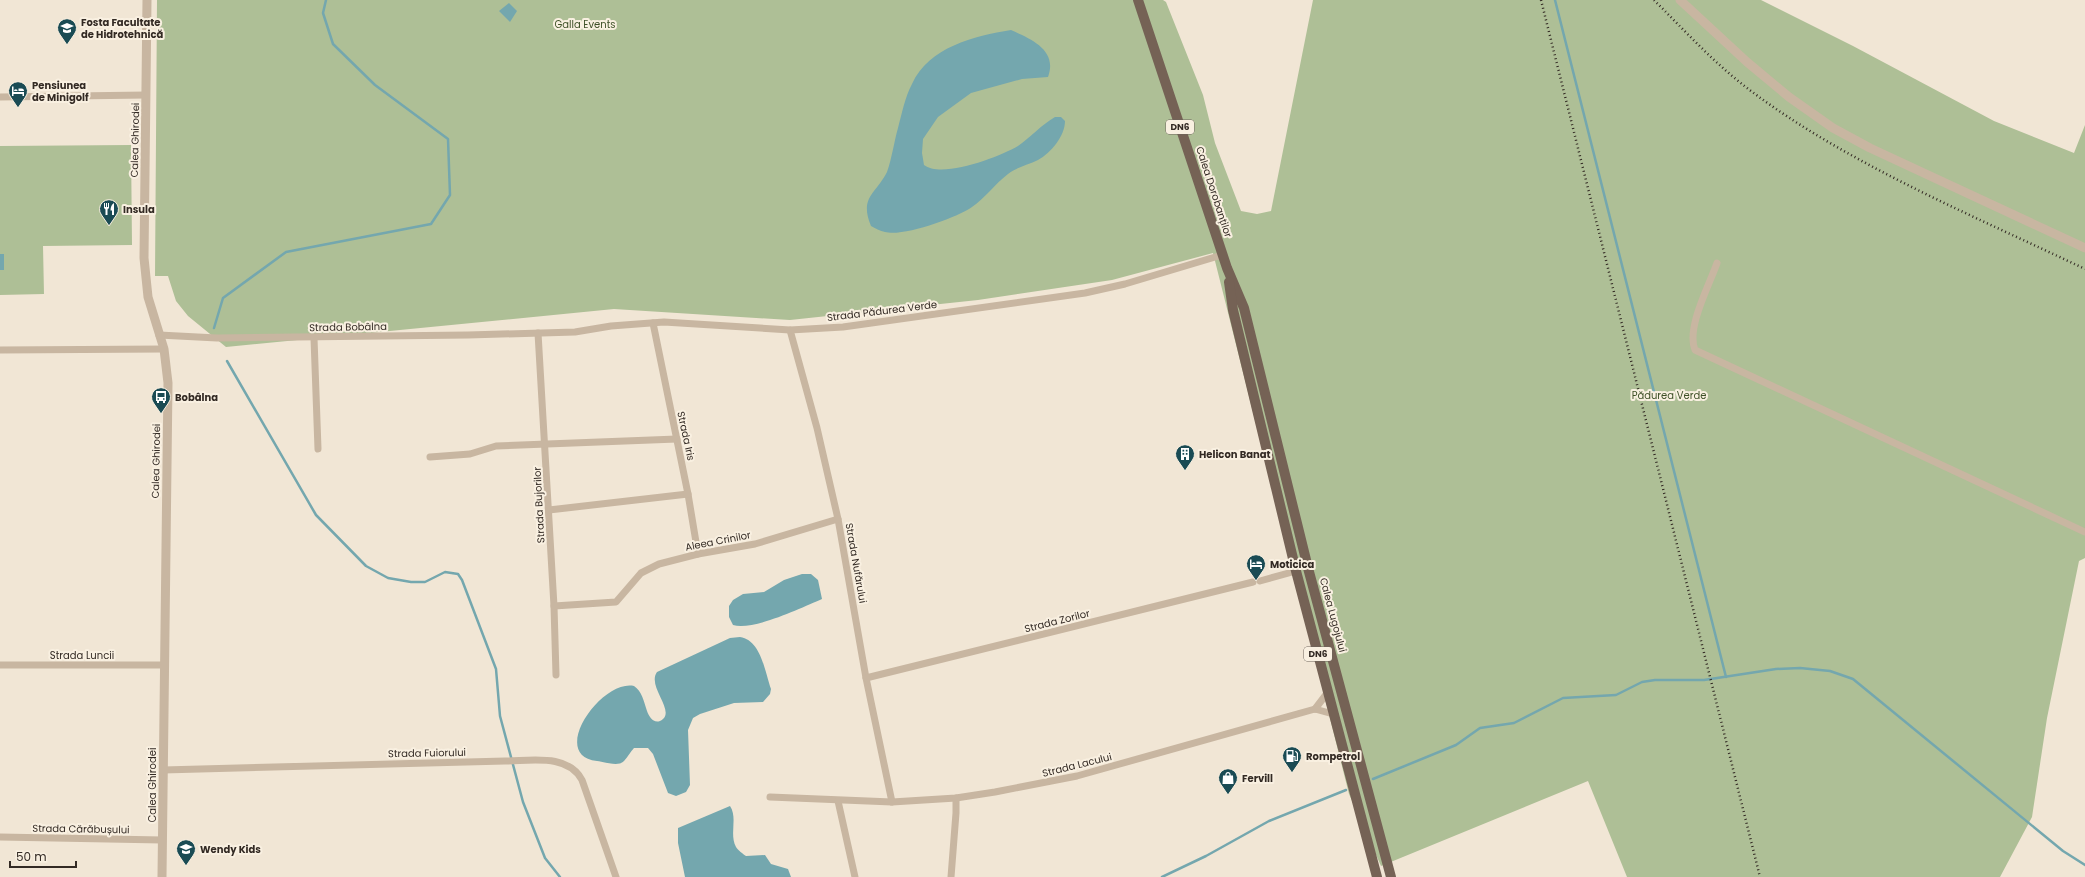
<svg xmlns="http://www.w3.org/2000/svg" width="2085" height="877" viewBox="0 0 2085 877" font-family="Poppins,sans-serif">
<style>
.green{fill:#aebf96}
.water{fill:#74a7ae}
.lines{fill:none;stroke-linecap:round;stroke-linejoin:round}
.stream{stroke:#74a7ae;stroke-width:2.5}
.minor{stroke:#c8b6a1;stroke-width:7}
.tertiary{stroke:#c8b6a1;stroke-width:9}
.primary{stroke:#756255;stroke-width:10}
.rail{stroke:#332a24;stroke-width:2.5;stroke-dasharray:1 3;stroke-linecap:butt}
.labels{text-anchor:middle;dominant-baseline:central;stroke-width:4;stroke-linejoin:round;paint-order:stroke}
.shield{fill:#f9f0e1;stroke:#6e655d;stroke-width:1}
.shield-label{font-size:9px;font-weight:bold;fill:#332a24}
.poi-label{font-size:10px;font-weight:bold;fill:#332a24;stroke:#f9f0e1;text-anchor:start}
.park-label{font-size:10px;fill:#3f5128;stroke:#f9f0e1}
.street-label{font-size:10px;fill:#332a24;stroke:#f9f0e1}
</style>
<rect width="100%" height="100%" fill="#f1e6d5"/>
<g class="green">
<polygon points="157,0 1163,0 1166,2 1203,95 1215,143 1241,211 1257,214 1271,211 1313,0 1761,0 1853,46 1994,121 2074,153 2085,125 2085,558 2079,561 2047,718 2032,817 2000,877 1627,877 1588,781 1381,866 1349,794 1213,253 1112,280 978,300 790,320 614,309 226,347 188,316 176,301 168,276 155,276"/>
<polygon points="131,145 132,245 43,246 44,294 0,295 0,146"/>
</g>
<g class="water">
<polygon points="509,3 517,11 510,22 499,11"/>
<path d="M1011,30C1031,39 1058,50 1048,77L1022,79L971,93L938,117L923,139L922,153L924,165C942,179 999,157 1018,146C1031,137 1041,125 1055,117H1061L1065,121C1065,136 1051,153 1038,160C1028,165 1017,167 1008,174C995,184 985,198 972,207C956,218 903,237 885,232C880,231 875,228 871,226C859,197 876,194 887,172C892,158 894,142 898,128C902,113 905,97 912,84C929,47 974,36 1011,30Z"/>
<rect x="0" y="254" width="4" height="16"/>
<path d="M802,574H811L818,580L822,599C801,608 753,631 733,625L729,617V606L733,600L743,594L764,592L784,580Z"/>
<path d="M740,637C761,640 765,672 771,689L770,694L763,702L734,703L700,714L693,718L688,730L690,785L686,792L676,796L668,793L653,754L648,748H634C630,752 628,757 624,761C619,767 605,762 597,761C548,756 601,679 634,686C642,691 644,702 647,711C649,717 655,726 663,719C674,709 647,686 657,672L730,638Z"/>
<path d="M730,806C738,818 729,834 736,847C738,850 743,854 746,856L765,855L771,864L788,869L791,877H685L678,843V828Z"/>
</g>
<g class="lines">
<g class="stream">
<polyline points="1555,0 1726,677"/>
<polyline points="214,328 223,298 286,252 431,224 450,195 448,139 375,85 333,44 323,13 326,0"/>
<polyline points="227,361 316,515 366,566 388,578 411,582 425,582 445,572 458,574 462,580 496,669 500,716 523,802 545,858 560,877"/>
<polyline points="1373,779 1456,745 1480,728 1514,723 1563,698 1616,695 1642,682 1655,680 1704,680 1776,669 1800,668 1830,671 1853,679 2063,851 2085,865"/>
<polyline points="1162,877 1206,856 1269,821 1346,790"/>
</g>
<g class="minor">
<polyline points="0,97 146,95"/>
<path d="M1717,263C1709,286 1686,328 1695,350L2085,532"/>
<polyline points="653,323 688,494 698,554"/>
<polyline points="790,330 817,428 838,519 866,678 892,802"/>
<polyline points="538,333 554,606 556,675"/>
<polyline points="159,335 217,338 468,335 575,332 611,326 664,322 790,330 843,327 1085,293 1125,284 1222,255"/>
<polyline points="314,338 318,449"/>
<polyline points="0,350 164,349"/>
<polyline points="430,457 470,454 496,446 677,439"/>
<polyline points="549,510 688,494"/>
<polyline points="1260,581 1296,571"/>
<polyline points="554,606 616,602 641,573 659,564 698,554 755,544 838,519"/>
<polyline points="0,665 164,665"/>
<polyline points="866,678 1253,582"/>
<polyline points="1315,709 1328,692"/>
<path d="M163,770L505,761C530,761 568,753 582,780L616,877"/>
<polyline points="770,797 892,802 956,798 995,792 1077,776 1315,709 1333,714"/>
<polyline points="838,801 855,877"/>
<polyline points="0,837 162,840"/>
<polyline points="951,877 956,813 956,798"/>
</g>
<g class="tertiary">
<polyline points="147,0 144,258 148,297 164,349 168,383 162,877"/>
<polyline points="1680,0 1747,62 1789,97 1833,128 1870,148 2085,248"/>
</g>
<g class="primary">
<polyline points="1138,0 1227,268 1244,308 1308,568 1391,877"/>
<polyline points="1229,282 1233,310 1296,571 1377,877"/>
</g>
<g class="rail">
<polyline points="1541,0 1760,877"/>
<path d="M1654,0C1685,31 1716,65 1751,91C1850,165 1974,216 2085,269"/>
</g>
</g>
<defs>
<symbol id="university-pin" viewBox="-11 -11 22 30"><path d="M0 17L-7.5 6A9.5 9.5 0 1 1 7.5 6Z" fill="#1a4b54" stroke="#f9f0e1"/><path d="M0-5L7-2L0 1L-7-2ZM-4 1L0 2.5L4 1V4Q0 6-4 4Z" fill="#fff"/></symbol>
<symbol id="hotel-pin" viewBox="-11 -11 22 30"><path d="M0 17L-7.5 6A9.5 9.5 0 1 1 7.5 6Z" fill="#1a4b54" stroke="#f9f0e1"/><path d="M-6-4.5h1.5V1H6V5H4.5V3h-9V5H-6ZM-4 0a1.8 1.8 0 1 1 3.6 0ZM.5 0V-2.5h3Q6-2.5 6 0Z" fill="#fff"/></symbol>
<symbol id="restaurant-pin" viewBox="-11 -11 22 30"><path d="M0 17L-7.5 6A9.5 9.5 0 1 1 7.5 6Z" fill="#1a4b54" stroke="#f9f0e1"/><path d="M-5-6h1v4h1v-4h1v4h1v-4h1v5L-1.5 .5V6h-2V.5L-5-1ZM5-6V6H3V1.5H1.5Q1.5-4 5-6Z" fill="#fff"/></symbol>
<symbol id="bus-pin" viewBox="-11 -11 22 30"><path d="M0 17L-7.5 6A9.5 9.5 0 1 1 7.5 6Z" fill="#1a4b54" stroke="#f9f0e1"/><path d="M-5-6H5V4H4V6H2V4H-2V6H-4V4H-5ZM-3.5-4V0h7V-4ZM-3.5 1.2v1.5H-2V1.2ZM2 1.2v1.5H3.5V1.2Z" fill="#fff"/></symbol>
<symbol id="building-pin" viewBox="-11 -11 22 30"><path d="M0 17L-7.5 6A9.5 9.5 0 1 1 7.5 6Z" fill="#1a4b54" stroke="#f9f0e1"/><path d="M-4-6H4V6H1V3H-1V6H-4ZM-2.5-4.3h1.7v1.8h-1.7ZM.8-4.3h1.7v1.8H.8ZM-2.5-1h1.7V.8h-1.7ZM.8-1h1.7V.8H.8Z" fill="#fff"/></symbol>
<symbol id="fuel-pin" viewBox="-11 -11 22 30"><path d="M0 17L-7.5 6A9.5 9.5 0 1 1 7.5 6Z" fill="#1a4b54" stroke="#f9f0e1"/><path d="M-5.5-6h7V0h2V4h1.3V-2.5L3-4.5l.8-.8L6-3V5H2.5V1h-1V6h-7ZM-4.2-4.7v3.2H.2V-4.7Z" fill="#fff"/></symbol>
<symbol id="shop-pin" viewBox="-11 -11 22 30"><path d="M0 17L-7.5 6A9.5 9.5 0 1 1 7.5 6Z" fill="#1a4b54" stroke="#f9f0e1"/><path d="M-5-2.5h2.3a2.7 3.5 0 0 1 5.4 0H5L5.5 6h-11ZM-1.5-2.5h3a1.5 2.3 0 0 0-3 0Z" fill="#fff"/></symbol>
<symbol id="school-pin" viewBox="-11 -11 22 30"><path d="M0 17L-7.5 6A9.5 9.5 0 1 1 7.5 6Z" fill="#1a4b54" stroke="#f9f0e1"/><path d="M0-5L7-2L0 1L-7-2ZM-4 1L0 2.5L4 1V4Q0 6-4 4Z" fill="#fff"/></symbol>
</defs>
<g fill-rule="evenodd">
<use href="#university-pin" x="56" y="17" width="22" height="30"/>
<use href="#hotel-pin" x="7" y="80" width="22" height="30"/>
<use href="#restaurant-pin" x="98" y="198" width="22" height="30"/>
<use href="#bus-pin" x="150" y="386" width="22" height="30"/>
<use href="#building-pin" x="1174" y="443" width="22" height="30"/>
<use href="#hotel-pin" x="1245" y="553" width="22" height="30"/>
<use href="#fuel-pin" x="1281" y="745" width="22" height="30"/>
<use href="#shop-pin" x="1217" y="767" width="22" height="30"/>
<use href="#school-pin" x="175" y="838" width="22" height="30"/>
</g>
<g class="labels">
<g class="shield">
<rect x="1166" y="120" width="28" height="14" rx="3"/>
<rect x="1304" y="647" width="28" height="14" rx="3"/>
</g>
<g class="shield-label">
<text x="1180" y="127">DN6</text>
<text x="1318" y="654">DN6</text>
</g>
<g class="poi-label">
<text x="81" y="22">Fosta Facultate<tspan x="81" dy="12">de Hidrotehnică</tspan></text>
<text x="32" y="85">Pensiunea<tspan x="32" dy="12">de Minigolf</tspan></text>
<text x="123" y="209">Insula</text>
<text x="175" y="397">Bobâlna</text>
<text x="1199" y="454">Helicon Banat</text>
<text x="1270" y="564">Moticica</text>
<text x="1306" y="756">Rompetrol</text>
<text x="1242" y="778">Fervill</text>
<text x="200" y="849">Wendy Kids</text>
</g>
<g class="park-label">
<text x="585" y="24">Galla Events</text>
<text x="1669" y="395">Pădurea Verde</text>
</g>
<g class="street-label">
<text transform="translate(135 140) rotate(-89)">Calea Ghirodei</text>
<text transform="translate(1214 192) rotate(72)">Calea Dorobanților</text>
<text transform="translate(882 311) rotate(-7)">Strada Pădurea Verde</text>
<text transform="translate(348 327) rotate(-1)">Strada Bobâlna</text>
<text transform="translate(686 436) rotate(78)">Strada Iris</text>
<text transform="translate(156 461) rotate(-89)">Calea Ghirodei</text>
<text transform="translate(539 505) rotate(-93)">Strada Bujorilor</text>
<text transform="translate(718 541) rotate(-11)">Aleea Crinilor</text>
<text transform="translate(856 563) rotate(80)">Strada Nufărului</text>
<text transform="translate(1333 615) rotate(75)">Calea Lugojului</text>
<text transform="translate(1057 621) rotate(-14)">Strada Zorilor</text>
<text x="82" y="655">Strada Luncii</text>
<text transform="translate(427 753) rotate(-1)">Strada Fuiorului</text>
<text transform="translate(1077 765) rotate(-14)">Strada Lacului</text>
<text transform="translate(152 785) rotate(-90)">Calea Ghirodei</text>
<text transform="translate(81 829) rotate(1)">Strada Cărăbușului</text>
</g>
</g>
<path d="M10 861v6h66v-6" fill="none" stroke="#332a24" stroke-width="2"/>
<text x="16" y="861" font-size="12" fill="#332a24" stroke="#f9f0e1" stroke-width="3" paint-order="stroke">50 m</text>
</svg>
